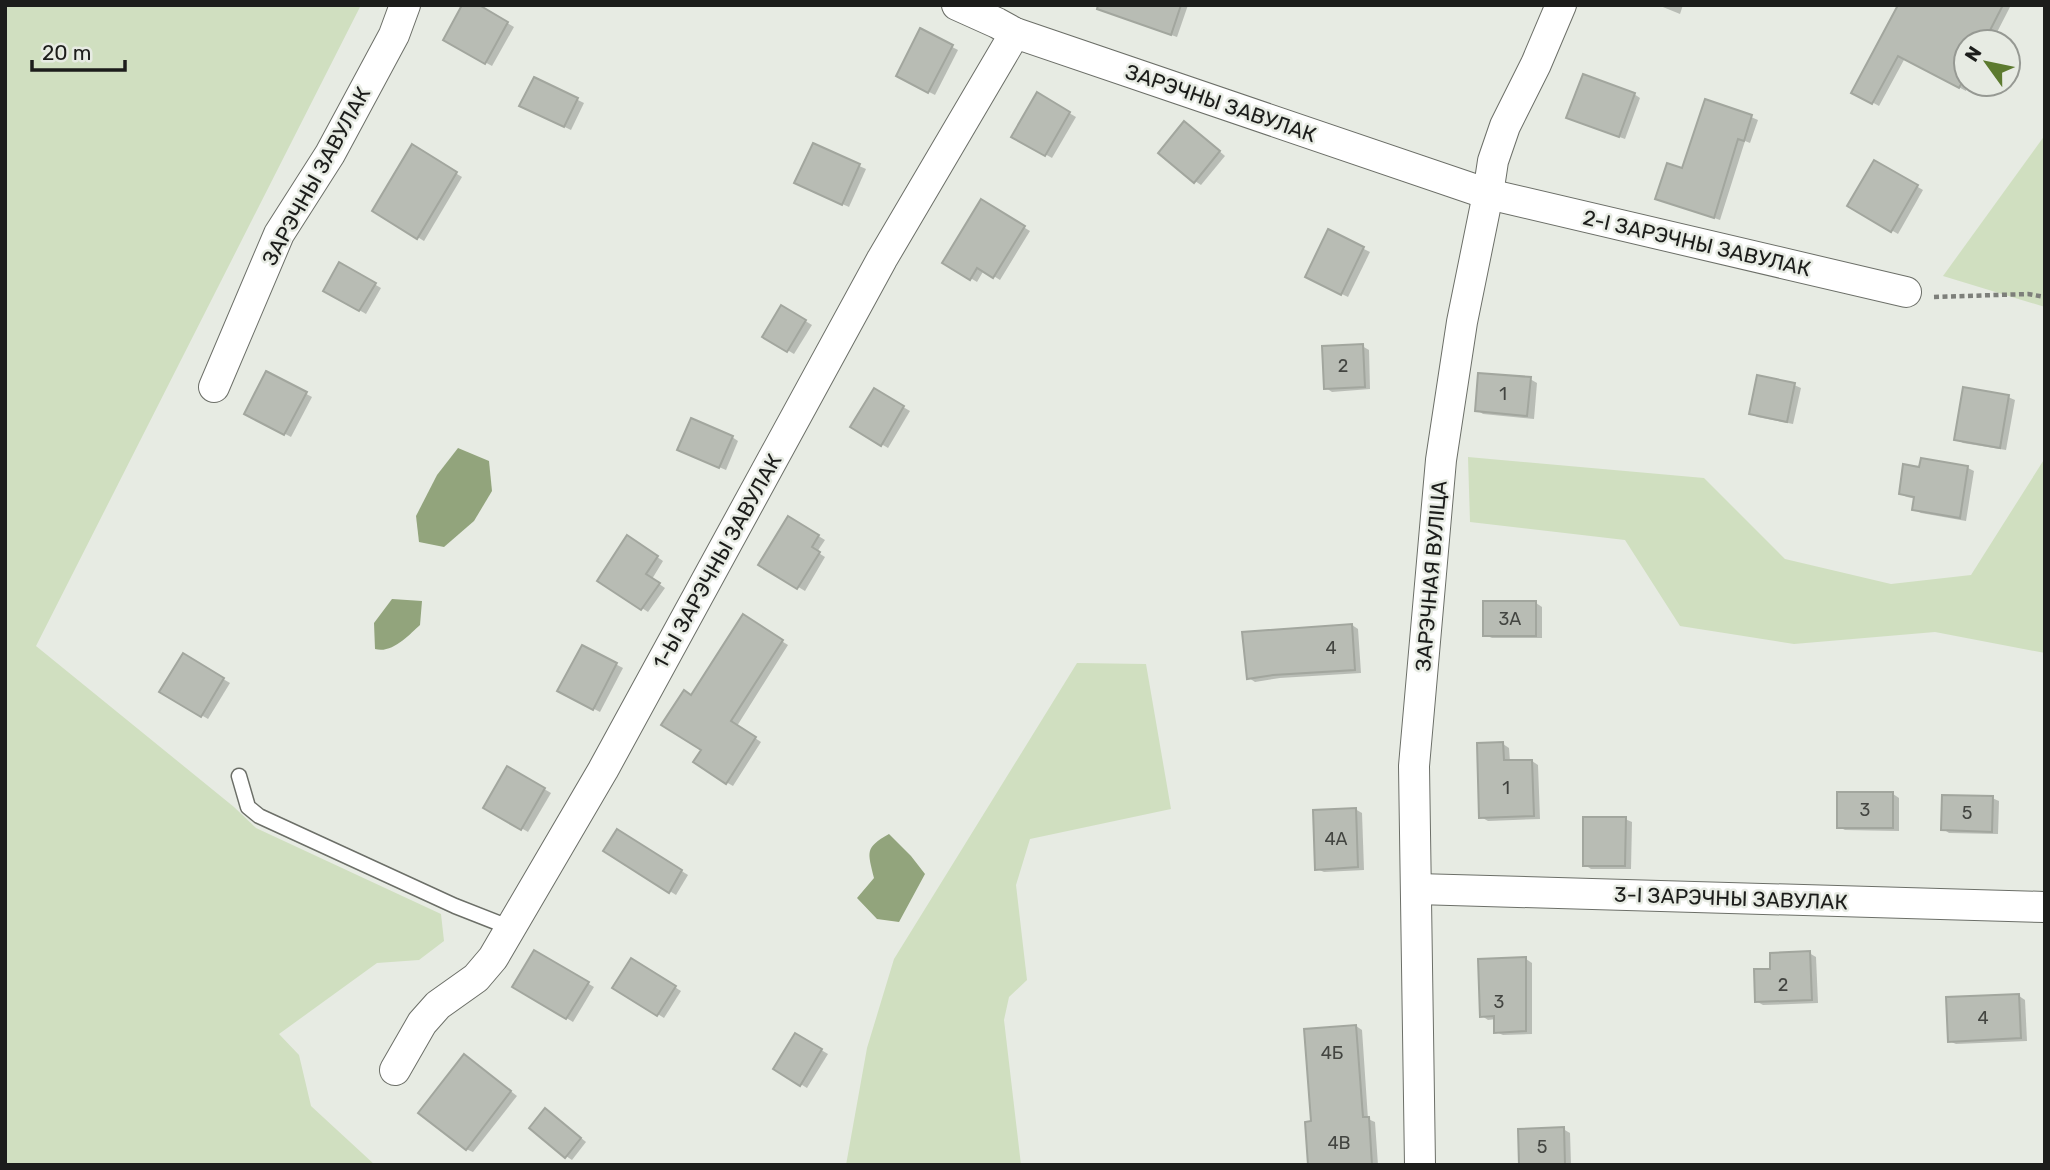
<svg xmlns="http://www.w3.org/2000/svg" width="2050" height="1170" viewBox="0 0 2050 1170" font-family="Rubik,sans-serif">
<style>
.green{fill:#d0dfc0}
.water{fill:#92a47c}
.shadow{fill:#0003}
.building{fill:#b8bcb4;stroke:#a2a69e;stroke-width:2}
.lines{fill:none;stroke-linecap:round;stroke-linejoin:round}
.service-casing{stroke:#6c6f68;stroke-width:17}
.minor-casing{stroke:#6c6f68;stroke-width:32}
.path{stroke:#7d7f7a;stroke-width:4.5;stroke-dasharray:5 3.5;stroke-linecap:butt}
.service{stroke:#fff;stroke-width:14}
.minor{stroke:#fff;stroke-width:30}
.labels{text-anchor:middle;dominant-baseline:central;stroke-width:5;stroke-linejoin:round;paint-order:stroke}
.number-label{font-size:18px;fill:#434541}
.street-label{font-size:21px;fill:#1c1d1b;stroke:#e7ebe3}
</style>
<rect width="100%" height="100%" fill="#e7ebe3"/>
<g class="green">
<polygon points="5,5 361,5 36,646 234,807 256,828 441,914 444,941 419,960 377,963 279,1034 299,1055 311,1106 375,1165 5,1165"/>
<polygon points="2045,135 2045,307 1943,276"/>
<polygon points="1468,457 1704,478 1785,559 1891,584 1971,575 2045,458 2045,653 1935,632 1794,644 1680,626 1625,540 1470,522"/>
<polygon points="1077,663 1146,664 1171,809 1030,839 1016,885 1027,980 1009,997 1004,1020 1021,1165 846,1165 867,1048 894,959"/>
</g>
<g class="water">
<polygon points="458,448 489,461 492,491 474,521 444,547 419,542 416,516 437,475"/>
<path d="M392,599L422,601L420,625C409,635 392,654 375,649L374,623Z"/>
<path d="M889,834L911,856L925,874L899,922L877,919L857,898L874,878C868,852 864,848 889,834Z"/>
</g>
<g class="shadow">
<polygon points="475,5 514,27 492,66 445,40"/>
<polygon points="1107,5 1188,5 1177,37 1112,14 1105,11"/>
<polygon points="1658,5 1683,5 1680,14"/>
<polygon points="1900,5 2011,5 1992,42 1966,42 1966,84 1969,84 1966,91 1905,58 1879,106 1854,92"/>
<polygon points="921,31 958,50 935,95 904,79"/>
<polygon points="535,79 584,103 571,130 528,109"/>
<polygon points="1634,94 1640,98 1625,139 1575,121"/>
<polygon points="1038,95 1076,117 1052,158 1013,136"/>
<polygon points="1751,117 1758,120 1750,143 1745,141 1720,220 1657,198 1683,170"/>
<polygon points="1191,127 1225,156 1201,185 1195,181"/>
<polygon points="813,145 866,169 849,207 802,186"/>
<polygon points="412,147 462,177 424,241 374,210"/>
<polygon points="1875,162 1923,190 1898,234 1850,206"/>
<polygon points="981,201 1030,231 1000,280 984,270 977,282 944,262"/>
<polygon points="1329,232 1370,252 1348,297 1313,280"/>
<polygon points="340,264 381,288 366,314 325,290"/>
<polygon points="782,307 812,325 794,354 764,336"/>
<polygon points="1362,346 1369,350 1370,389 1332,392 1326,388"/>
<polygon points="267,373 312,397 291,437 246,413"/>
<polygon points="1530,379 1537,383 1534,419 1483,414 1477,410"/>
<polygon points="1794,385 1801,388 1793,424 1757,417 1751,413"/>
<polygon points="874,390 910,411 888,448 852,427"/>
<polygon points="2008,397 2015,400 2006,450 1963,443 1956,439"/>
<polygon points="732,437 738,441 726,470 686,453"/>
<polygon points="1922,460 1968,468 1974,471 1966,521 1921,513 1914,509 1916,499 1907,497 1900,494 1921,469"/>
<polygon points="789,518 825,540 817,552 825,557 805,591 760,564"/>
<polygon points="634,541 663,561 652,579 665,588 648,612 600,580"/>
<polygon points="1536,603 1542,607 1542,638 1492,638 1485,635"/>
<polygon points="743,617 788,645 737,726 761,742 733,786 726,782 703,750"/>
<polygon points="1352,625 1358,629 1361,673 1280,678 1255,682 1249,678"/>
<polygon points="583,647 623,668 600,712 559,691"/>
<polygon points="184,656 230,683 208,719 162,692"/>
<polygon points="1503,744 1509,748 1510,762 1532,761 1538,765 1540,819 1488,821 1481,817"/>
<polygon points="508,768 551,793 528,832 485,807"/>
<polygon points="1893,794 1899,798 1899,831 1845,830 1839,827"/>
<polygon points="1992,798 1999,801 1998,834 1949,833 1943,829"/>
<polygon points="1355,809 1362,813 1364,870 1324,872 1317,869"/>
<polygon points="1625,819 1632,822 1631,869 1591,869 1585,865"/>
<polygon points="618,831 688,875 676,895 606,851"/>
<polygon points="534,952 594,987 573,1022 514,986"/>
<polygon points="1809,953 1816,957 1818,1003 1763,1005 1756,1001 1772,970"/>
<polygon points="1526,959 1532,963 1532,1034 1503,1035 1496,1032 1496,1019 1488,1020 1482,1016"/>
<polygon points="632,960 681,991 664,1018 615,987"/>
<polygon points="2019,996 2025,1000 2027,1041 1956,1044 1949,1041"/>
<polygon points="1356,1026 1362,1030 1368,1119 1375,1122 1378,1165 1310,1165 1312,1123"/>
<polygon points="796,1035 828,1054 807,1088 776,1069"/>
<polygon points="470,1060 517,1096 473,1152 466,1149"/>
<polygon points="552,1114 586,1142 572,1160 566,1156"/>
<polygon points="1563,1129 1570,1133 1571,1165 1521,1165"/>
</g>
<g class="building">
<polygon points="462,5 479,5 508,22 485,64 443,40"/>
<polygon points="1098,5 1181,5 1171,35 1097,9"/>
<polygon points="1898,5 2003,5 1984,42 1966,42 1966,75 1959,88 1898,56 1872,104 1851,93"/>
<polygon points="920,28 953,45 928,93 896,76"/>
<polygon points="1583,74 1635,93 1619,137 1566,118"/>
<polygon points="534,77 578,98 564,127 519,106"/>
<polygon points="1037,92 1070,112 1045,156 1011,137"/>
<polygon points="1705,99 1752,115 1744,141 1738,139 1714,218 1655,199 1667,163 1682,168"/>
<polygon points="1184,121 1220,151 1194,183 1158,153"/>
<polygon points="813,143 860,164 842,205 794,183"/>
<polygon points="412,144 457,172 417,239 372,211"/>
<polygon points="1874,160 1918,185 1891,232 1847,206"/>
<polygon points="981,199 1025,226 993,278 977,268 970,280 942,263"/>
<polygon points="1328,229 1364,247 1341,295 1305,277"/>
<polygon points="339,262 376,283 359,311 323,291"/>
<polygon points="781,305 806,320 787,352 762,337"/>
<polygon points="1363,344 1365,387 1324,389 1322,346"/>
<polygon points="266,371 307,392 284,435 244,414"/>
<polygon points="1478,373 1531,377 1527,416 1475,411"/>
<polygon points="1757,375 1795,383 1787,422 1749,414"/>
<polygon points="1963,387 2009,395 2000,448 1954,440"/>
<polygon points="874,388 904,406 881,446 850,427"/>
<polygon points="691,418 733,436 719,468 677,450"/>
<polygon points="1921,458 1968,466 1960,518 1912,510 1914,497 1899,494 1903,464 1919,467"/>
<polygon points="788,516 819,535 812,547 820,552 797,589 758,565"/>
<polygon points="627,535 658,556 646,574 660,583 641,610 597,581"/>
<rect x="1483" y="601" width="53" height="35"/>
<polygon points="743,614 783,640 731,721 756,737 726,784 693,762 701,750 661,725 684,690 691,695"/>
<polygon points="1352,624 1355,670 1273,675 1247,679 1242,632"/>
<polygon points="582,645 617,663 593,710 557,691"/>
<polygon points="183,653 224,678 201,717 159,692"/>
<polygon points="1503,742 1504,760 1532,760 1534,816 1479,818 1477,743"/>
<polygon points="507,766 545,788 521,830 483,808"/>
<rect x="1837" y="792" width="56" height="36"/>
<polygon points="1942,795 1993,796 1992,832 1941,830"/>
<polygon points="1356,808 1358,867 1315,870 1313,810"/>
<polygon points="1583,817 1626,817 1625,866 1583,866"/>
<polygon points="617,829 682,870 669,893 603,851"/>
<polygon points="534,950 589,982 566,1019 512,987"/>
<polygon points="1810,951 1812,1000 1755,1002 1754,969 1770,969 1770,953"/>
<polygon points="1526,957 1526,1031 1494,1033 1494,1016 1480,1017 1478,959"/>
<polygon points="631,958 676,986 657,1016 612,988"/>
<polygon points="2019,994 2021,1038 1948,1042 1946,997"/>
<polygon points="1356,1025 1363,1117 1369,1117 1372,1165 1308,1165 1305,1122 1311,1121 1304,1029"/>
<polygon points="795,1033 822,1049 800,1086 773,1069"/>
<polygon points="464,1054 511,1091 466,1150 418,1113"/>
<polygon points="545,1108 581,1138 565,1158 529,1128"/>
<polygon points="1564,1127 1565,1165 1519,1165 1518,1129"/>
</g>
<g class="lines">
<defs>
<polyline id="service" points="239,776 248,807 259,816 455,906 511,928"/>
<g id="minor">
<polyline points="957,5 997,23 1015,33 1488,194 1906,292"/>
<polyline points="214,387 279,234 330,154 394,35 405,5"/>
<polyline points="1417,889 2045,907"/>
<polyline points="395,1070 422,1023 438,1005 476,978 493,958 603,770 882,259 1015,33"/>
<polyline points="1420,1165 1414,766 1441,460 1462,322 1488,194 1493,161 1505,126 1536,64 1561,5"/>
</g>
</defs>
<use href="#service" class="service-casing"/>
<use href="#minor" class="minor-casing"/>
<polyline class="path" points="1934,297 2028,294 2045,297"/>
<use href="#service" class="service"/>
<use href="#minor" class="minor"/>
</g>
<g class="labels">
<g class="number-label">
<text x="1343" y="366">2</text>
<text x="1503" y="394">1</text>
<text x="1510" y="619">3А</text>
<text x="1331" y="648">4</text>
<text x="1506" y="788">1</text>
<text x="1865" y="810">3</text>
<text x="1967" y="813">5</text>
<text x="1336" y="839">4А</text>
<text x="1783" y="985">2</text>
<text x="1499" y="1002">3</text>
<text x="1983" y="1018">4</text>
<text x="1332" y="1053">4Б</text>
<text x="1339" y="1143">4В</text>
<text x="1542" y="1147">5</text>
</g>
<g class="street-label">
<text transform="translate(1221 103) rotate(19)">ЗАРЭЧНЫ ЗАВУЛАК</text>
<text transform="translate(316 176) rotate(-61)">ЗАРЭЧНЫ ЗАВУЛАК</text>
<text transform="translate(1697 243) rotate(13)">2-І ЗАРЭЧНЫ ЗАВУЛАК</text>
<text transform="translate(717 561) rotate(-61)">1-Ы ЗАРЭЧНЫ ЗАВУЛАК</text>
<text transform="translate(1431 576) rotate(-85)">ЗАРЭЧНАЯ ВУЛІЦА</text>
<text transform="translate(1731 898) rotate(2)">3-І ЗАРЭЧНЫ ЗАВУЛАК</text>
</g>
</g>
<rect width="2050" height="1170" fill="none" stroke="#1c1d1b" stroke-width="14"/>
<g transform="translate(1987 63) rotate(303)"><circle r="33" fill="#e7ebe3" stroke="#969993" stroke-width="2"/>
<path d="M0-5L12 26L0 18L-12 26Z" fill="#5c7a2f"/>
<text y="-10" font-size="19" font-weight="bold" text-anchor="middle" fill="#1c1d1b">N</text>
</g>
<path d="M32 60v10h93v-10" fill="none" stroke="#1c1d1b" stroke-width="3.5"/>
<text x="42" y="60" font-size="21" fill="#1c1d1b" stroke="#e7ebe3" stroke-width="5" paint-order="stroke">20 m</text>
</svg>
